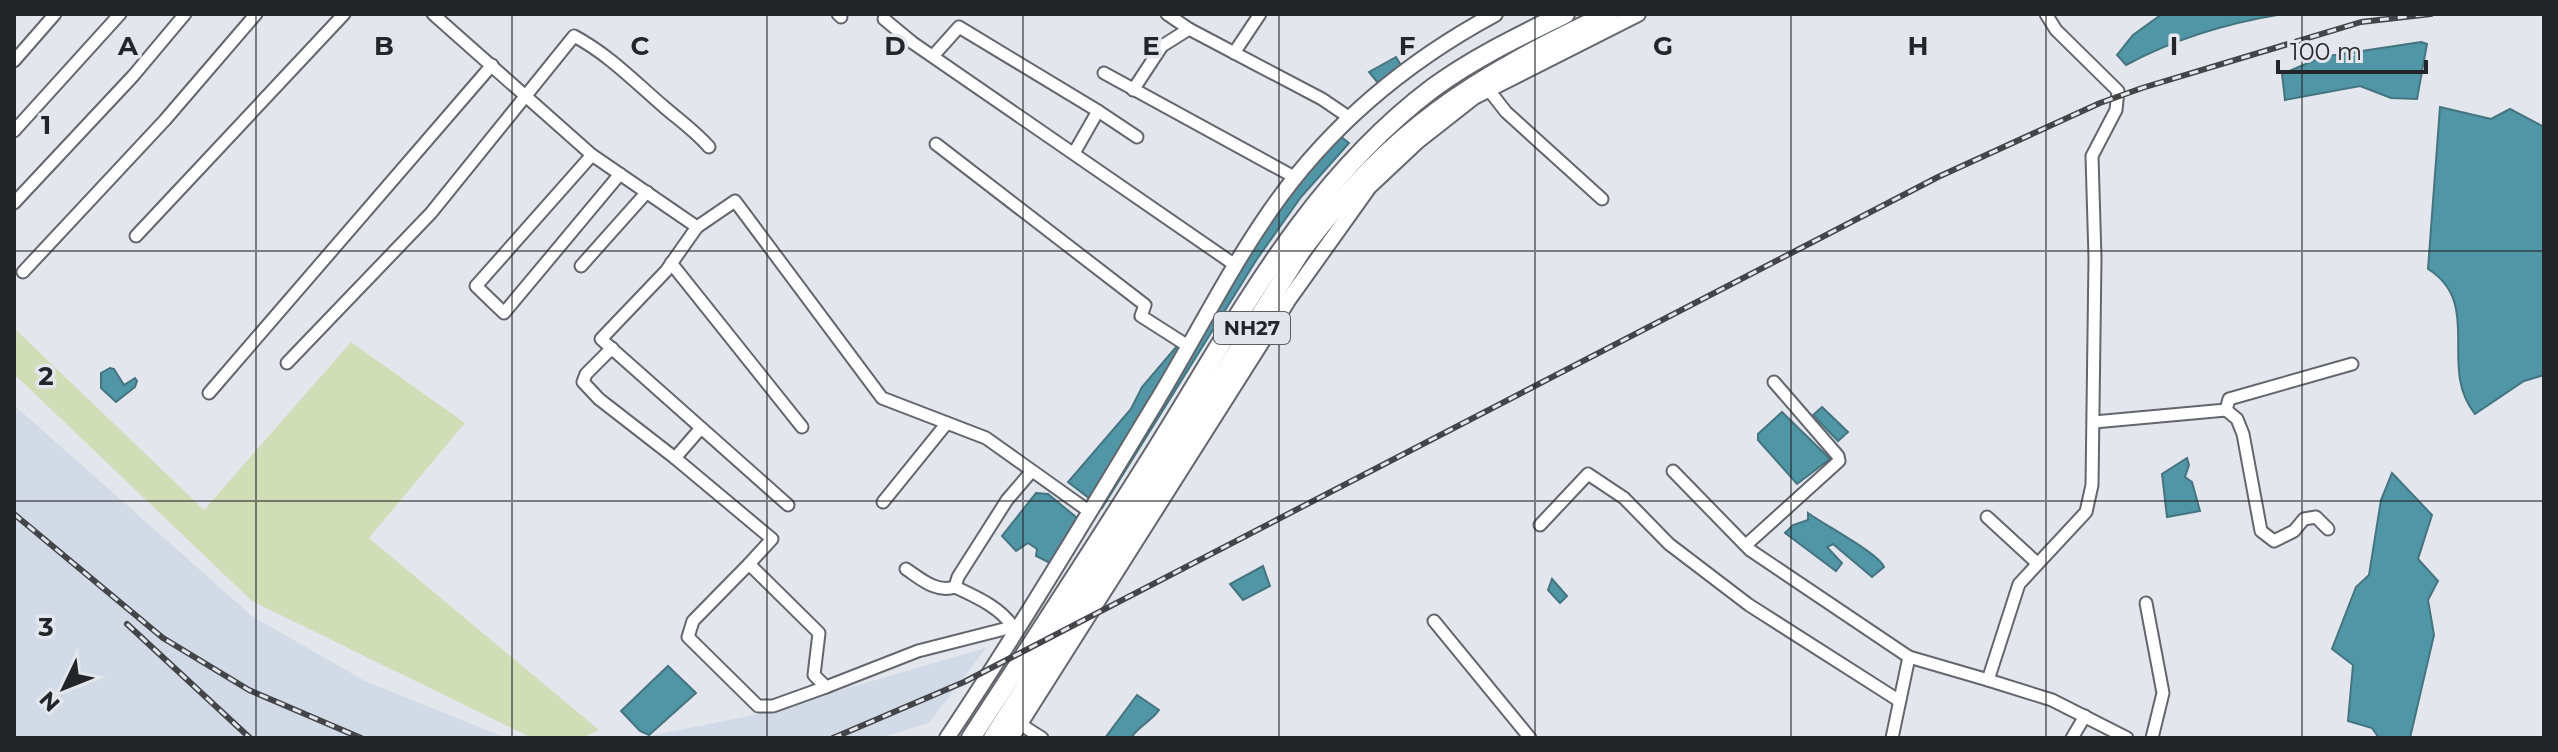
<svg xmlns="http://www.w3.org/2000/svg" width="2558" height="752" viewBox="0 0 2558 752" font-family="Montserrat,sans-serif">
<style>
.built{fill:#d1dae6}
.green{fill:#d0ddb6}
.water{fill:#5196a6;stroke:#447480;stroke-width:2}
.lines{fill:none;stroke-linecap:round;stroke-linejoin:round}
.minor-casing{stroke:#63666c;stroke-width:15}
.tertiary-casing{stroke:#63666c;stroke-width:18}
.trunk-casing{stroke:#63666c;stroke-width:22}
.minor{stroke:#fff;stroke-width:11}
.tertiary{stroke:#fff;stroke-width:14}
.trunk{stroke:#fff;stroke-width:18}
.rail-casing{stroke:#444549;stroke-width:6}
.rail{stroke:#e3e7ed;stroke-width:3;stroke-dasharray:9;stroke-linecap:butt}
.grid{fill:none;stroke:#242528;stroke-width:2;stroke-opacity:0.55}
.labels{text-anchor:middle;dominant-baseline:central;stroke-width:7;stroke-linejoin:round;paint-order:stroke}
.shield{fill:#e3e7ed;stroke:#5d5f63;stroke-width:2}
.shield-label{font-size:20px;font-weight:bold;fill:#242528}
.grid-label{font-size:26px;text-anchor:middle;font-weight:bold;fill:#242528;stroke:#e3e7ed;stroke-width:7;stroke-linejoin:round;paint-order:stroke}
</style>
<rect width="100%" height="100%" fill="#e3e7ed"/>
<g class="built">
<polygon points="14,405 252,616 365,681 506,738 14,738"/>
<polygon points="986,648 929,723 879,738 640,738 754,715"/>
</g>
<polygon class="green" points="14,328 204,510 351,342 465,423 369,538 599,730 582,738 532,738 252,601 14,374"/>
<g class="water">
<path d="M2162,14H2283C2227,23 2176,38 2126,65L2117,55L2133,35Z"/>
<polygon points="2421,42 2427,44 2417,99 2391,98 2360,86 2285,100 2282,74 2322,57"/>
<polygon points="1396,57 1402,67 1382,88 1369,72"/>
<path d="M2440,107L2491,119L2510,109L2544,127V375L2524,381L2475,414C2437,367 2484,304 2428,269Z"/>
<polygon points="1334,131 1349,143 1301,197 1257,259 1102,508 1068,482 1131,409 1142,387 1206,312 1214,286"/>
<polygon points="110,368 114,369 124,385 135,378 137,381 135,387 116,402 101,388 101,373"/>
<polygon points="1822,407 1848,432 1838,441 1813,415"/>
<polygon points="1782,412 1830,459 1797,484 1758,440 1758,434"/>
<polygon points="2187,458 2189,465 2185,477 2192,482 2200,511 2167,517 2162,474"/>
<polygon points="2392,473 2432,515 2418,559 2438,581 2428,600 2434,635 2410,738 2379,738 2372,728 2348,721 2353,665 2332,649 2356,587 2369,575 2381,500"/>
<polygon points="1036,493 1048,494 1082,522 1050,563 1036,556 1037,549 1028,543 1016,551 1002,536"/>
<path d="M1808,513C1826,526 1878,553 1884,567L1872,577L1833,544L1827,547L1842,563L1836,571L1785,533L1793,525L1808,520Z"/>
<polygon points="1263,566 1270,586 1243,600 1230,584"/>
<polygon points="1552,579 1567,596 1560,603 1548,590"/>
<polygon points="668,666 696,693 649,735 640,731 621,711"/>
<path d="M1137,695L1159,710C1151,722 1138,726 1131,738H1105Z"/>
</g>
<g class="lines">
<defs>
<g id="minor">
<polyline points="433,14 592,155 697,227 735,201 882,398 986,438 1090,512"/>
<polyline points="838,14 841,17"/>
<polyline points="1167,14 1189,29"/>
<polyline points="884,19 913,43 1235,265"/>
<polyline points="1234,53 1260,14"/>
<polyline points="933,56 959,27 1098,111 1074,153"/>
<polyline points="14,61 55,14"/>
<polyline points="1104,73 1296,178"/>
<polyline points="1488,89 1506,112 1602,199"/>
<polyline points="1133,90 1162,46 1189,29 1322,99 1350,118"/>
<polyline points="1098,111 1137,137"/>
<polyline points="14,131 120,14"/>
<polyline points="936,144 1145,305 1141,316 1188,346"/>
<polyline points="592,155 476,286 504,313 620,174"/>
<polyline points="14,203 133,76 185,14"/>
<polyline points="697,227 666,271 601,339 788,505"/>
<polyline points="136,236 344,14"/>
<polyline points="671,263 802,427"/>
<polyline points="581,266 647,192"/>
<polyline points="23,272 165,120 256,14"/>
<polyline points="612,348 586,374 583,382 599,399 675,458"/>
<path d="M287,363L431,213L574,36C608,54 634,81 663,106C679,120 694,130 709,147"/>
<polyline points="209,393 492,65"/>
<polyline points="2226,410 2229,399 2352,364"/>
<polyline points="2094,422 2226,410 2237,419 2243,434 2261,531 2274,541 2294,531 2304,519 2316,517 2328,529"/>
<polyline points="701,428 675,458 772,539 749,564 819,633 814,675 826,687 918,651 1020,625"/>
<polyline points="1673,471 1750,550 1909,657"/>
<polyline points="883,502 947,423"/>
<polyline points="1987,517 2037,563"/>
<polyline points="1540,525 1588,474 1624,498 1669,544 1749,605 1898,700"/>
<polyline points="1746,545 1839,461 1838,456 1774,382"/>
<polyline points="749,564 693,621 688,637 758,706 773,706 826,687"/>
<path d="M906,569C921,579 936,593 955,587C976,597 1000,607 1013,627"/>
<polyline points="955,587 958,577 1007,500 1031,472"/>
<polyline points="2146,603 2163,693 2152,738"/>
<polyline points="1434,621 1530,738"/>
<polyline points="1988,680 2052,700 2127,738"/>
<polyline points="1020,724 1042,738"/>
<polyline points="1892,738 1909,657 1988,680 2019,584 2086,512 2092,485 2095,258 2092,156 2116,110 2118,91 2056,30 2046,14"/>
<polyline points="2072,738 2085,716"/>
</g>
<g id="tertiary">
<path d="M947,738C1020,629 1087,516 1155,404C1194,340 1227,273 1270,211C1328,127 1406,62 1495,14"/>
<polyline points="1011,738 1289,299 1369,187 1418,141 1474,97 1638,14"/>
</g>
<g id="trunk">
<path d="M971,738C1034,641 1097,545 1158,447C1239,317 1308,182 1433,88C1474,58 1520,36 1565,14"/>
<path d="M993,738L1301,251C1394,127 1471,79 1609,14"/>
</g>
</defs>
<use href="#minor" class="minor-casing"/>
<use href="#tertiary" class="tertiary-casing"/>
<use href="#trunk" class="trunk-casing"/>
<use href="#minor" class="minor"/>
<use href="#tertiary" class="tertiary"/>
<use href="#trunk" class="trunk"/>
<defs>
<g id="rail">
<polyline points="14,514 163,638 249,690 361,738"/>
<polyline points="127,624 250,738"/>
<polyline points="833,738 964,682 1938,177 2100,103 2142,88 2361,22 2431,14"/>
</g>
</defs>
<use href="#rail" class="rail-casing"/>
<use href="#rail" class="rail"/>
</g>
<path class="grid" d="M256,14V738M512,14V738M767,14V738M1023,14V738M1279,14V738M1535,14V738M1791,14V738M2046,14V738M2302,14V738M14,251H2544M14,501H2544"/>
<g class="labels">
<rect class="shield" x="1214" y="312" width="76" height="32" rx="6"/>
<g class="shield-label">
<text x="1252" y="328">NH27</text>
</g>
</g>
<g class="grid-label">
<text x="128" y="55">A</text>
<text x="384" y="55">B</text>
<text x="640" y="55">C</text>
<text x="895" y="55">D</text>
<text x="1151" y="55">E</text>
<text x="1407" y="55">F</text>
<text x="1663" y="55">G</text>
<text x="1918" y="55">H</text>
<text x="2174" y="55">I</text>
<text x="46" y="134">1</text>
<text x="46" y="385">2</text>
<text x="46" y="636">3</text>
</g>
<rect width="2558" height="752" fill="none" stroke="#242528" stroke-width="32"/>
<g transform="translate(64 688) rotate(227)" stroke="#e3e7ed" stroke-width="6" paint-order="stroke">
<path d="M0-6L14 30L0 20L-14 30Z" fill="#242528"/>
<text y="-12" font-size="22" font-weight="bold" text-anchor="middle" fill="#242528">N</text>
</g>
<path d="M2278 60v12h148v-12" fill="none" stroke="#242528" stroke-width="4"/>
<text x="2290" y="60" font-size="24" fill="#242528" stroke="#e3e7ed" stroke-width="6" paint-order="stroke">100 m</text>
</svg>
